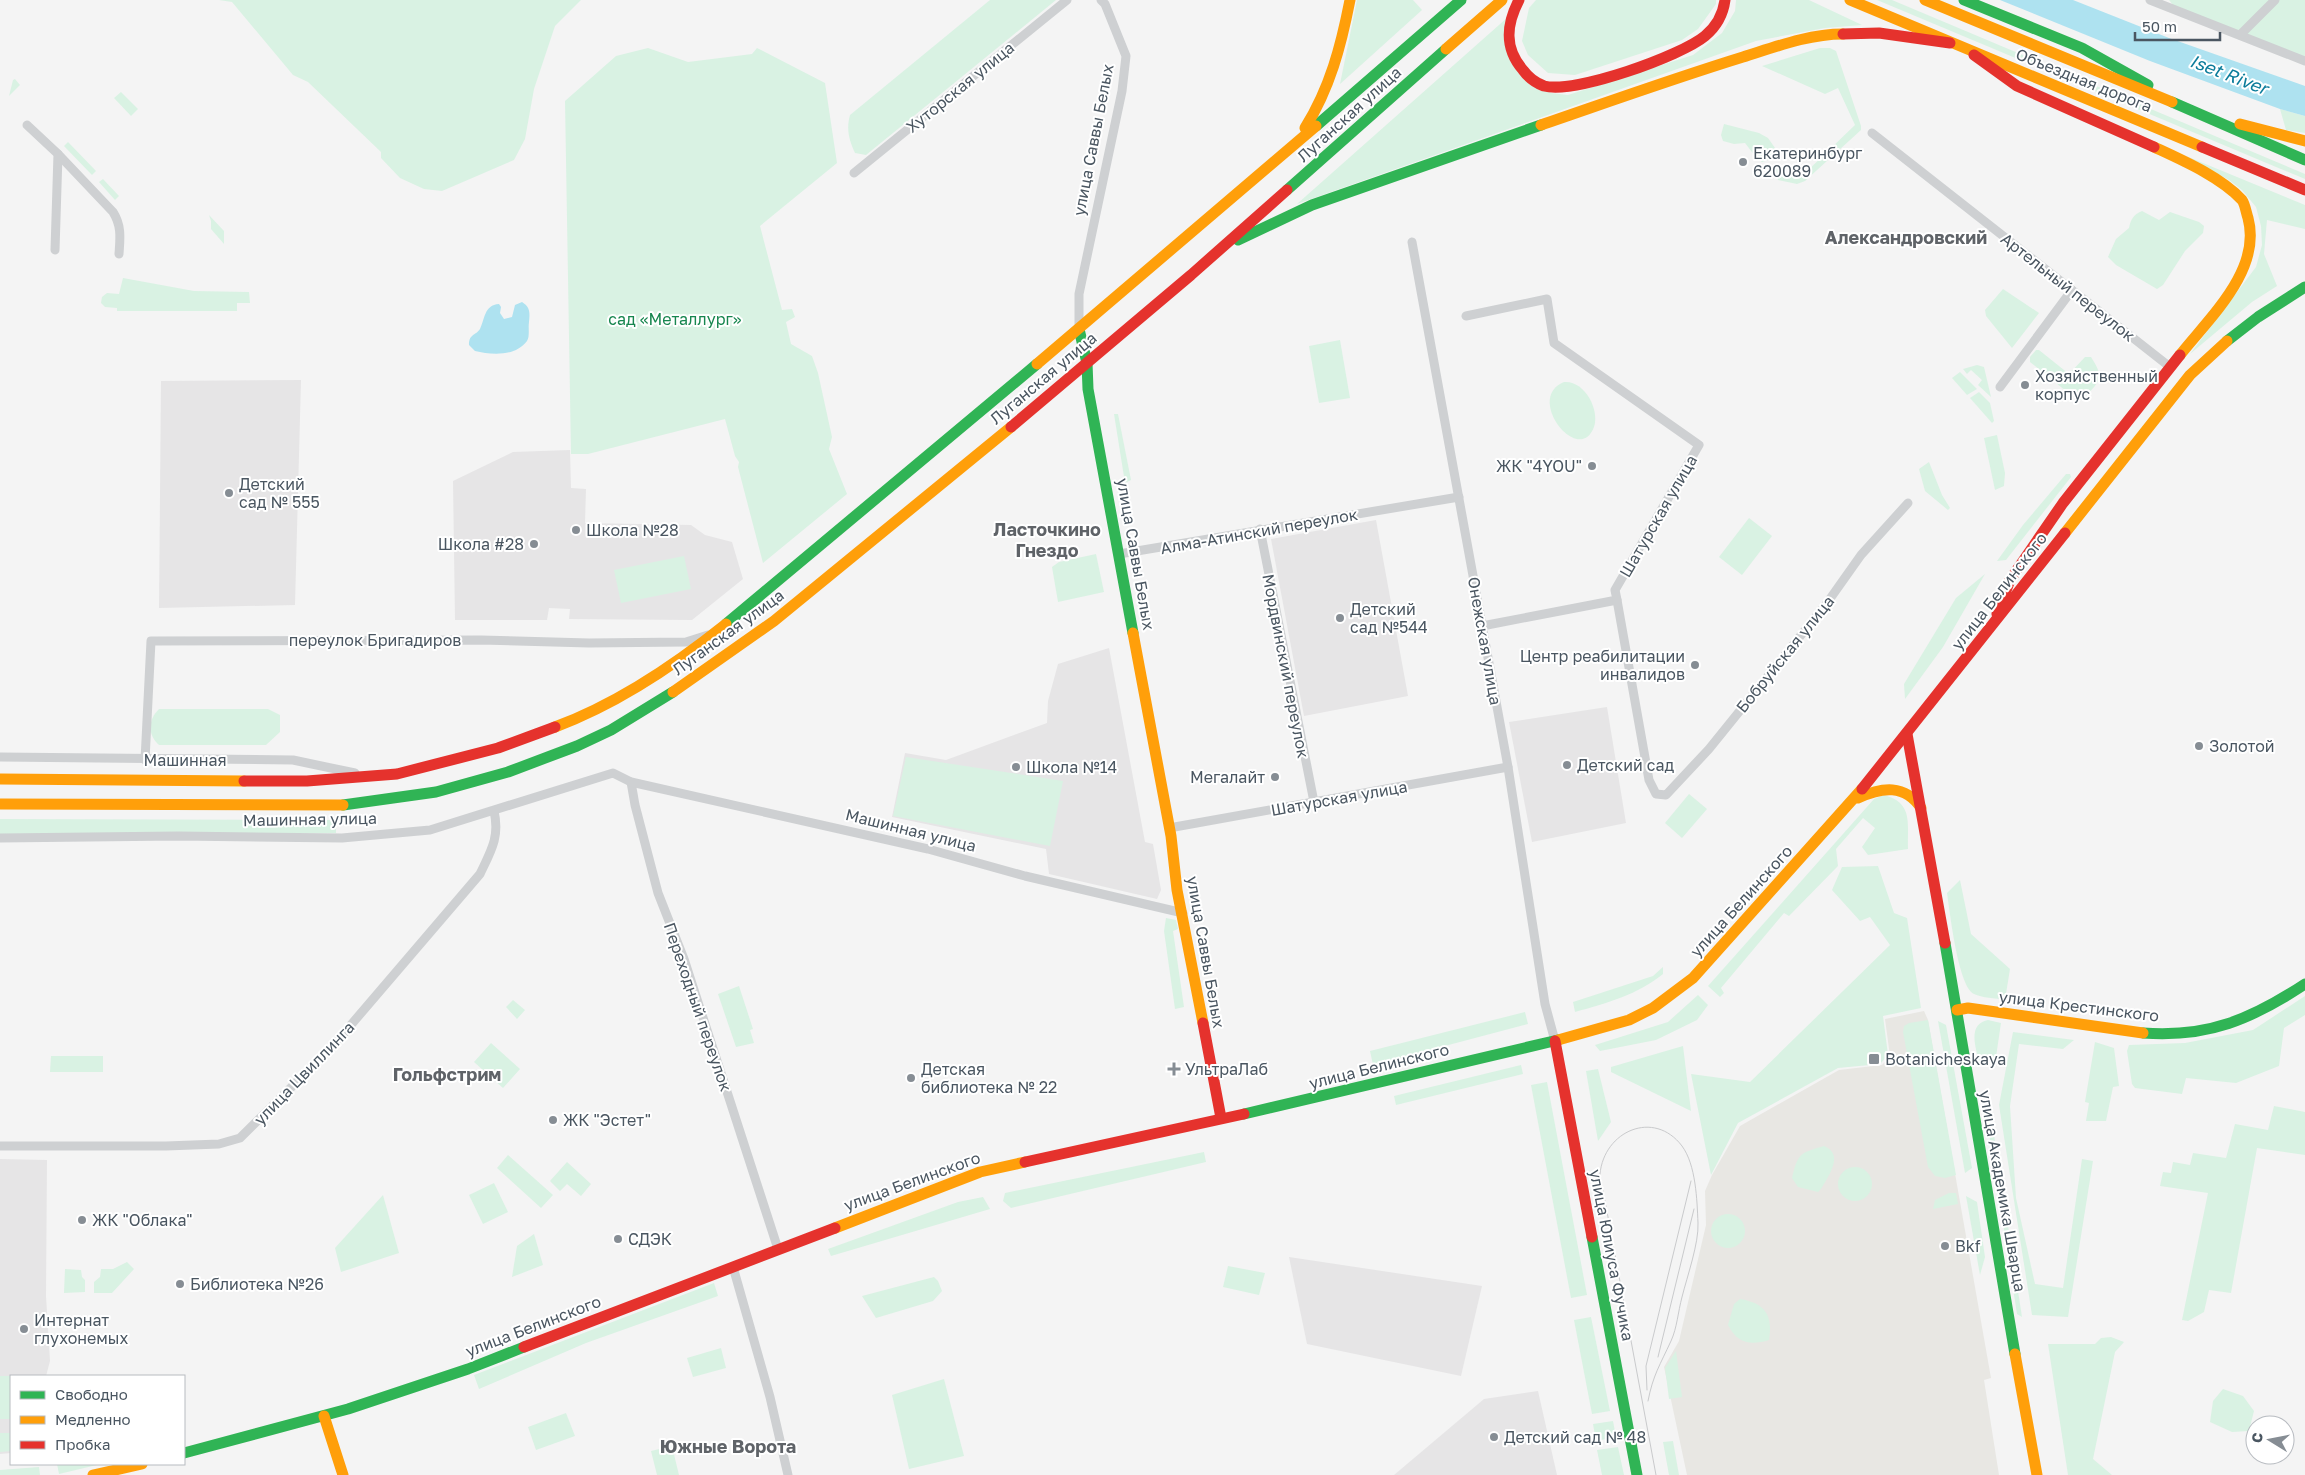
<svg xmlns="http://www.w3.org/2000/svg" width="2305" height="1475" viewBox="0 0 2305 1475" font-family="'Golos Text',sans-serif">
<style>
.commercial{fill:#e8e7e3}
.education{fill:#e6e5e6}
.green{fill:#d9f2e3}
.water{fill:#aee2f0}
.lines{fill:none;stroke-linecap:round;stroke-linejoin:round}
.street{stroke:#ced0d2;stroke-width:9}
.fast{stroke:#30b455;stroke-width:11}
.slow{stroke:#ff9f0a;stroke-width:11}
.jam{stroke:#e5322d;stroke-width:11}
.tram{stroke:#c9cacc;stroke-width:1}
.poi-dot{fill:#868d94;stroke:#fff;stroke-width:2}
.labels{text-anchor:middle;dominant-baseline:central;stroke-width:4;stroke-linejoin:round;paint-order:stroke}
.street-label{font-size:16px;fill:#4a5661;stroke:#fff}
.poi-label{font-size:16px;fill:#4a5661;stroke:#fff;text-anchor:start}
.park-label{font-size:16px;fill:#17864f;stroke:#fff}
.water-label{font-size:18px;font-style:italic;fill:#0c7c9b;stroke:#fff}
.neighbourhood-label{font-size:18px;font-weight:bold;fill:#5f6368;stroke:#fff}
</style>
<rect width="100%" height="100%" fill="#f4f4f4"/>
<polygon class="commercial" points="1924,1011 1928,1020 1991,1378 1984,1380 1999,1475 1687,1475 1664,1367 1679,1341 1706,1225 1705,1191 1712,1175 1740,1126 1839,1070 1882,1065 1890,1056 1885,1019"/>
<g class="education">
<polygon points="301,380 295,605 159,608 161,381"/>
<polygon points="570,450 571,488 586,489 585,523 691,525 705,535 732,542 743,579 692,620 569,619 570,609 549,608 547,620 455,620 453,481 513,452"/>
<polygon points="1376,520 1408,696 1304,716 1271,539"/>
<polygon points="1109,648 1145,842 1153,844 1161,890 1157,899 1049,874 1046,849 892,817 905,753 946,760 1047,723 1048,701 1058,664"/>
<polygon points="1607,707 1626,823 1532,842 1509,722"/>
<polygon points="0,1159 47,1160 46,1296 50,1361 46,1376 11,1376 11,1453 0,1454"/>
<polygon points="1289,1257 1482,1286 1461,1376 1307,1344"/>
<polygon points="1538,1391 1557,1475 1394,1475 1484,1399"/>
</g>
<g class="green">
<polygon points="219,0 581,0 555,26 534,89 525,139 514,160 442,191 424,189 400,178 381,158 381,152 308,82 293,75 232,2"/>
<path d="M990,0H1056L866,155L855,153C849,140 846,129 850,115Z"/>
<polygon points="1357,0 1413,0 1422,10 1340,84"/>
<polygon points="1536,0 1716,0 1716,4 1698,29 1682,40 1575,75 1548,73 1528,55 1522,41 1529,8"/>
<polygon points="1736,0 1809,0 1862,25 1825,28 1756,41 1297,204 1508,17 1505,43 1551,93 1568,95 1693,55 1722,33 1735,11"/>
<polygon points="1877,0 1892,0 2305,174 2305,179"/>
<polygon points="2169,0 2305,0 2305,65 2181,15"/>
<polygon points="648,48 688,62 752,54 757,48 825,83 837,163 760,226 782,310 792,309 795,317 786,322 791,344 812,356 818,373 832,437 829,449 847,494 763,563 738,467 739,462 735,456 725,419 588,454 571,454 565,101 616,56"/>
<polygon points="1820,48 1830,48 1836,51 1861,126 1861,130 1805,181 1797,184 1778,180 1775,165 1779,164 1782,176 1802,176 1855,125 1838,88 1825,94 1762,66"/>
<polygon points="15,79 20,85 9,96 13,80"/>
<polygon points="121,92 138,109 131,116 114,98"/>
<polygon points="2280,109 2305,116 2305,133 2286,130"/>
<path d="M1724,124L1759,133L1768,138L1775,148L1771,159L1762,162C1756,158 1749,148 1745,143L1734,144L1723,141L1721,135Z"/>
<polygon points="68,142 96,171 92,175 64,146"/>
<polygon points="2186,156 2305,205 2305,229 2267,220 2264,254 2277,286 2252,302 2190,354 2256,267 2262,245 2261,226 2256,207 2242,190 2229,180"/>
<polygon points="103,179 119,196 115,200 99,182"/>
<path d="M2142,211L2159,220L2170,212L2199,222L2204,226L2203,233L2185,251L2163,285L2157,289L2116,265L2108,257L2116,239L2129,228C2131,219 2133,215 2142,211Z"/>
<polygon points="209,215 224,231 224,244 211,229 211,221"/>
<polygon points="123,278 194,291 249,292 250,303 237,303 237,311 117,311 117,308 105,307 101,303 102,297 107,293 119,294"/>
<polygon points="2003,289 2039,313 2012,348 1986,316 1985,310"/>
<polygon points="1340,340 1350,398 1319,403 1309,346"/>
<path d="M2036,350H2039L2069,374L2085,357H2091C2106,380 2099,381 2082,400H2077L2030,362V357Z"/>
<polygon points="1977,365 1984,367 1991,397 1978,385 1982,380 1971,370 1967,374 1963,369"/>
<polygon points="1960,372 1977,389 1967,395 1952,378"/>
<path d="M1564,382C1584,380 1600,409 1594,427C1579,467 1524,398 1564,382Z"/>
<polygon points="1979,392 1990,403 1994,421 1992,423 1970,398"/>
<polygon points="1114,414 1118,414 1131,480 1125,483"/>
<polygon points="1997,435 2005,473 2004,486 1995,490 1984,438"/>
<polygon points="1929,462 1942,495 1950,508 1948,510 1925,491 1919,469"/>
<polygon points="2066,474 2070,474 2071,477 2006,560 1997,561 2023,525"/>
<polygon points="1749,518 1772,536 1742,575 1719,557"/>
<polygon points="1096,554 1104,592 1058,602 1052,567 1059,562"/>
<polygon points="684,556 691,589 621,603 614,570"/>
<polygon points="1985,574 1943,647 1905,699 1904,684 1956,598"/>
<path d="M159,709H268L280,715V732L266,745H159C147,734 148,720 159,709Z"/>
<polygon points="906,757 1063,781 1050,846 893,816"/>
<polygon points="1689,794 1707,809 1682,838 1665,823"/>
<path d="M1884,795C1914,803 1907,824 1908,849L1868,855L1862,847L1875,828L1863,818L1836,849L1838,866L1789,916L1784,913L1721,988L1724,993L1720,997L1708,986L1874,799Z"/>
<polygon points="0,819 336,820 336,833 0,834"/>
<polygon points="1878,866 1894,913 1907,918 1921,1008 1883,1016 1888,1055 1880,1064 1838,1068 1738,1123 1711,1175 1691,1074 1750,1082 1890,945 1870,917 1860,921 1832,890 1842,867"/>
<path d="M1960,880L1971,934L2010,969L2005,1000C1995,998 1982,998 1974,994C1958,986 1950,912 1947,893Z"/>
<polygon points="1166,918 1176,920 1178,929 1173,931 1184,1007 1175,1009 1164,931"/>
<path d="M1663,967V974C1637,995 1607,1003 1575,1012L1573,1002L1653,976Z"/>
<polygon points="739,986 753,1029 750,1030 754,1043 736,1047 718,994"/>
<polygon points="1698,995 1708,1005 1697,1020 1656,1040 1600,1051 1595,1045 1668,1022"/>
<polygon points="2305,996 2305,1015 2284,1028 2279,1066 2236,1083 2186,1078 2182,1094 2135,1088 2132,1084 2127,1051 2129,1045 2185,1043 2253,1030"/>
<polygon points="513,1000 525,1010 517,1019 506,1007"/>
<polygon points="1525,1012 1528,1024 1373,1065 1370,1051"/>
<polygon points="1928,1020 1956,1175 1945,1178 1935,1176 1928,1167 1903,1032 1904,1026 1909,1023"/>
<path d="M1988,1020L2001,1023L1996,1057L1979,1062C1976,1048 1967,1024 1988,1020Z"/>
<polygon points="1938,1021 1946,1025 1972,1168 1965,1173"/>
<polygon points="2013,1032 2074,1040 2063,1049 2019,1044 2010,1106 2016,1198 2035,1284 2063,1288 2082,1159 2093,1161 2068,1317 2032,1315 1999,1105"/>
<polygon points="2095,1042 2114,1048 2119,1086 2113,1087 2106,1121 2086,1121 2089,1103 2085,1102"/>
<polygon points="491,1043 520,1069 503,1088 474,1062"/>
<polygon points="1683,1046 1691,1111 1611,1072 1611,1067"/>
<polygon points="51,1056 103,1056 103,1072 50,1072"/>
<polygon points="1521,1065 1523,1074 1396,1105 1394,1096"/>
<polygon points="1598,1069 1611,1122 1598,1141 1586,1071"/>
<polygon points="1547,1082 1587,1295 1571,1298 1531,1085"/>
<polygon points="2274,1106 2305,1112 2305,1155 2257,1148 2231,1293 2209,1290 2204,1312 2188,1321 2182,1320 2208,1193 2160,1186 2163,1172 2171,1173 2173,1162 2190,1165 2193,1153 2226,1158 2235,1124 2268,1130"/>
<polygon points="1986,1114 1991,1115 2022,1317 2017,1314"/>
<path d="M1824,1146C1845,1154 1828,1177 1821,1189L1818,1192L1798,1187L1792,1178C1798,1153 1800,1153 1824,1146Z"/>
<polygon points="1204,1152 1206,1162 1011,1208 1003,1201 1005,1193"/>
<polygon points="508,1155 553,1195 541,1208 497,1168"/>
<polygon points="567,1162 591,1184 581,1196 567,1184 560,1191 550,1181"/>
<circle cx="1855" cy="1184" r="17"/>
<polygon points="494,1183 508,1212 483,1224 469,1195"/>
<polygon points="1949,1193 1956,1193 1958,1204 1933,1209 1935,1200"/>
<polygon points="383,1195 399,1253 341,1272 335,1248"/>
<polygon points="1966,1196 1977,1202 1985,1257 1980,1275"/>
<polygon points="983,1197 990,1209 831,1256 828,1249 958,1202"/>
<circle cx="1728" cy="1231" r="17"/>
<polygon points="534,1234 543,1265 512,1277 517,1246"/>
<polygon points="127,1262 134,1269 112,1293 94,1293 94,1282 100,1277 101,1269 113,1269"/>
<polygon points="1228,1266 1265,1273 1259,1295 1223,1287"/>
<polygon points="65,1269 81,1270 82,1277 85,1280 85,1292 64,1293"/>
<polygon points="934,1277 938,1281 942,1291 933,1301 876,1318 862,1296"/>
<polygon points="714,1283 718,1296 586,1343 479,1389 474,1375"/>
<path d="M1740,1299C1765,1303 1773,1315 1769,1340C1750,1346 1737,1343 1728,1325L1734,1304Z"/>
<polygon points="1591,1317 1610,1411 1592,1414 1574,1320"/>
<polygon points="2111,1337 2124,1342 2115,1352 2093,1459 2112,1475 2068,1475 2048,1344 2095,1344 2101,1338"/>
<polygon points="721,1348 726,1368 693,1377 687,1358"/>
<polygon points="1676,1351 1682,1397 1669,1399 1665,1368"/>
<polygon points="0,1376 20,1376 11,1376 11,1419 0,1419"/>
<polygon points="944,1379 964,1456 909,1469 892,1395"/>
<polygon points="2223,1389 2243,1396 2254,1411 2249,1431 2232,1432 2210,1422 2213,1401"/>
<polygon points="566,1413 575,1436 536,1450 528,1427"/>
<polygon points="1613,1421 1616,1437 1596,1441 1593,1424"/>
<polygon points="0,1433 11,1433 11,1451 0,1452"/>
<polygon points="1673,1441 1679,1475 1669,1475 1663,1442"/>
<polygon points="672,1446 679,1475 657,1475 651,1451"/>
<polygon points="1618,1447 1624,1475 1602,1475 1597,1450"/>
<polygon points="57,1464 101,1464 59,1474"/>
<polygon points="39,1467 40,1475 0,1475 0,1470"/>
</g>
<g class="water">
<polygon points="2000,0 2073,0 2169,38 2305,86 2305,116 2280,109 2150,61"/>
<path d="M522,302C530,307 530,312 529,322C528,328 530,336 527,341C515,357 491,355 475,351L469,345C469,334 475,336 480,329C485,319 484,305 499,304L501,307L500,313L504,319L512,317L515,305Z"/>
</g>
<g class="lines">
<g class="street">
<polyline points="2150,0 2305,61"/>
<polyline points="2240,35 2275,0"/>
<polyline points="27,125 58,154 55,250"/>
<polyline points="1872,133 2170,367"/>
<path d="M58,154L113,212C122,226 120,239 119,254"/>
<polyline points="854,173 1067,0"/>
<polyline points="1412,242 1508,767 1545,1004 1555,1041"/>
<polyline points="1466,316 1547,299 1554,343 1699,445 1615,590 1617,600 1482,626"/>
<polyline points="1079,329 1079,294 1122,91 1126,56 1105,4 1101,0"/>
<polyline points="2000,387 2072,290"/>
<polyline points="1260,529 1314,802"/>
<polyline points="1119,554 1459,497"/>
<polyline points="1617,600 1649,780 1656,794 1666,795 1709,749 1827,603 1861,555 1908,503"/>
<polyline points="0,757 293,760 355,773"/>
<polyline points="145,760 151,641 481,640 589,643 686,642 708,635"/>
<polyline points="631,782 635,805 658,893 684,959 778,1249"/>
<polyline points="1169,828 1508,767"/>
<polyline points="0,838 178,836 342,838 430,830 613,773 631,782 928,849 1025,876 1183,913"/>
<path d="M0,1146H166L219,1144L240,1138L332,1047L480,874C491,851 500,837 494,811"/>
<polyline points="733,1267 770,1397 788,1475"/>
</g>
<g class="fast">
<polyline points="1964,0 2082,48 2148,85"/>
<polyline points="2172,102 2305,160"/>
<polyline points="1316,126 1461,0"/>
<polyline points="1287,190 1446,49"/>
<polyline points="1238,240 1312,205 1541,125"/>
<polyline points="1079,329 1087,363 1088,389 1133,633"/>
<polyline points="2227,341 2258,317 2305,287"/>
<polyline points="726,624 1037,364"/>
<polyline points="343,805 436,792 508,772 577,746 611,730 673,692"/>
<polyline points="1945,943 2015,1354"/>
<path d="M2143,1033C2208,1038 2252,1019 2305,984"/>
<polyline points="1244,1114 1558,1040"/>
<polyline points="1592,1237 1637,1475"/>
<polyline points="184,1453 348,1409 468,1369 524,1347"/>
</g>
<g class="slow">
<polyline points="1850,0 2202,147"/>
<polyline points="1925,0 2172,102"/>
<polyline points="1446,49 1502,0"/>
<polyline points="2240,124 2305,141"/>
<path d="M1541,125C1608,102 1675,78 1743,57C1775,47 1809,34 1843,34"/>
<path d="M1305,128C1330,88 1341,46 1350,0"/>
<path d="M2154,147C2182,160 2221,177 2242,200C2245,204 2246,212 2248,218C2262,270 2210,317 2180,355"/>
<polyline points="1037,364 1316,126"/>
<polyline points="2065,533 2190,375 2227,341"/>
<polyline points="1133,633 1171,836 1177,890 1203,1023"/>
<polyline points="673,692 774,621 1011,427"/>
<path d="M555,727C617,704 675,665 726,624"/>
<polyline points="0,779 244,781"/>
<path d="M1858,798C1882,787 1905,784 1921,808"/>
<polyline points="0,804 343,805"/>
<polyline points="1957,1010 1968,1008 2143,1033"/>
<polyline points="1558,1040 1629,1020 1653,1008 1693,978 1862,789"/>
<polyline points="835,1228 980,1172 1025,1162"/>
<polyline points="2015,1354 2037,1475"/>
<polyline points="324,1416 343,1475"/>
<polyline points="93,1475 142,1464"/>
</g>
<g class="jam">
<path d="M1519,0C1506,25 1504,48 1523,70C1528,77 1536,83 1544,86C1575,94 1681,56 1705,36C1717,26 1723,15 1725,0"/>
<polyline points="1843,34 1879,33 1950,43"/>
<polyline points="1974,55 2017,86 2154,147"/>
<polyline points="2202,147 2305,190"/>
<polyline points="1011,427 1191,275 1287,190"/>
<polyline points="1997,614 2010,580 2063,503 2180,355"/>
<polyline points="1907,734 1945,943"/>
<polyline points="244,781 307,781 397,774 498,748 555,727"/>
<polyline points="1862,789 2065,533"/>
<polyline points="1203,1023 1221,1118"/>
<polyline points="1555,1041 1592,1237"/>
<polyline points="1025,1162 1244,1114"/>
<polyline points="524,1347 835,1228"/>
</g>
<g class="tram">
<polyline points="1658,1357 1694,1209"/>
<polyline points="1647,1390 1646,1366 1691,1181"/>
<path d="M1648,1401C1653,1375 1660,1365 1671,1341C1677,1328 1678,1312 1682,1297C1687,1277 1699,1243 1698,1223C1697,1200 1696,1165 1682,1146C1654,1109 1604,1131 1600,1174L1656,1475"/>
</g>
</g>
<g class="poi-dot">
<circle cx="1743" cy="162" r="5"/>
<circle cx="2025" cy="385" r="5"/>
<circle cx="1592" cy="466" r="5"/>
<circle cx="229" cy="493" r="5"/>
<circle cx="576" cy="530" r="5"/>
<circle cx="534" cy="544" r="5"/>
<circle cx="1340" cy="618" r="5"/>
<circle cx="1695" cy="665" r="5"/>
<circle cx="2199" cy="746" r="5"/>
<circle cx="1567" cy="765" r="5"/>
<circle cx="1016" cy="767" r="5"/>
<circle cx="1275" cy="777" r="5"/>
<rect x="1868" y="1053" width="12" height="12" rx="2.5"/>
<path d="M1171.5 1061.5h5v5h5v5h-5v5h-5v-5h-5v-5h5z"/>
<circle cx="911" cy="1078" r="5"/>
<circle cx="553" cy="1120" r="5"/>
<circle cx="82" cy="1220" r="5"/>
<circle cx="618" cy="1239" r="5"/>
<circle cx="1945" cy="1246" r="5"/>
<circle cx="180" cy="1284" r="5"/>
<circle cx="24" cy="1329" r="5"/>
<circle cx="1494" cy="1437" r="5"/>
</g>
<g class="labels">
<g class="street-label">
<text transform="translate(2084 80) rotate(22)">Объездная дорога</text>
<text transform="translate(960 87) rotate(-39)">Хуторская улица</text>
<text transform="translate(1349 114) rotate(-42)">Луганская улица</text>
<text transform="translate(1093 140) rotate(-79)">улица Саввы Белых</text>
<text transform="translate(2068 287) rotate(38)">Артельный переулок</text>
<text transform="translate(1043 378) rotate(-40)">Луганская улица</text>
<text transform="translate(1658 516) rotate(-60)">Шатурская улица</text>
<text transform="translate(1259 531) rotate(-10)">Алма-Атинский переулок</text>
<text transform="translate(1136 554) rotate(80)">улица Саввы Белых</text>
<text transform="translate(1999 591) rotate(-52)">улица Белинского</text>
<text transform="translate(728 632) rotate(-36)">Луганская улица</text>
<text x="375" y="640">переулок Бригадиров</text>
<text transform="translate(1485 641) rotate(80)">Онежская улица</text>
<text transform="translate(1785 654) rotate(-51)">Бобруйская улица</text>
<text transform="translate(1286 666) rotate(79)">Мордвинский переулок</text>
<text x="185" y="760">Машинная</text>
<text transform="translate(1339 798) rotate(-10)">Шатурская улица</text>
<text transform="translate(310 819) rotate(-1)">Машинная улица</text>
<text transform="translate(911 830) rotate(14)">Машинная улица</text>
<text transform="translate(1741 901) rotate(-48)">улица Белинского</text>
<text transform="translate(1206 952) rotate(80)">улица Саввы Белых</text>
<text transform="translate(2079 1006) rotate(7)">улица Крестинского</text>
<text transform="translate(698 1007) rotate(71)">Переходный переулок</text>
<text transform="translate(1379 1066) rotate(-14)">улица Белинского</text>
<text transform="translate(304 1073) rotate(-46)">улица Цвиллинга</text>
<text transform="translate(912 1181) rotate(-20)">улица Белинского</text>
<text transform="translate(2003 1191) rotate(80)">улица Академика Шварца</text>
<text transform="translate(1612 1255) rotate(79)">улица Юлиуса Фучика</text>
<text transform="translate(533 1326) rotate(-21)">улица Белинского</text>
</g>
<g class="poi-label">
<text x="1753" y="153">Екатеринбург<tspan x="1753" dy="18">620089</tspan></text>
<text x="2035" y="376">Хозяйственный<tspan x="2035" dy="18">корпус</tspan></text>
<text x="1582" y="466" text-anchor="end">ЖК "4YOU"</text>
<text x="239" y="484">Детский<tspan x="239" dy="18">сад № 555</tspan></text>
<text x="586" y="530">Школа №28</text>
<text x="524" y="544" text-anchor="end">Школа #28</text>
<text x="1350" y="609">Детский<tspan x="1350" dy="18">сад №544</tspan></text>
<text x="1685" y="656" text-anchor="end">Центр реабилитации<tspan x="1685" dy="18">инвалидов</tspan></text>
<text x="2209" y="746">Золотой</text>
<text x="1577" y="765">Детский сад</text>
<text x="1026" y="767">Школа №14</text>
<text x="1265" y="777" text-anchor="end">Мегалайт</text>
<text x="1885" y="1059">Botanicheskaya</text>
<text x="921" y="1069">Детская<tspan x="921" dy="18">библиотека № 22</tspan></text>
<text x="1185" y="1069">УльтраЛаб</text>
<text x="563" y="1120">ЖК "Эстет"</text>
<text x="92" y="1220">ЖК "Облака"</text>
<text x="628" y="1239">СДЭК</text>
<text x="1955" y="1246">Bkf</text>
<text x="190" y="1284">Библиотека №26</text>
<text x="34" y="1320">Интернат<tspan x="34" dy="18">глухонемых</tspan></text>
<text x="1504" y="1437">Детский сад № 48</text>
</g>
<g class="park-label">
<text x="675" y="319">сад «Металлург»</text>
</g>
<g class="water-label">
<text transform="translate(2229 74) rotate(21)">Iset River</text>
</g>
<g class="neighbourhood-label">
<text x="1906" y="237">Александровский</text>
<text x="1047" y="529">Ласточкино<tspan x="1047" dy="21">Гнездо</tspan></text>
<text x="447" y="1074">Гольфстрим</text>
<text x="728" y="1446">Южные Ворота</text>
</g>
</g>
<rect x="10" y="1375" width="175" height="90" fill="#ffffff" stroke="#b7bbc0"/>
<rect x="20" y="1391" width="25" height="8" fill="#30b455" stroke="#b7bbc0"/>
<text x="55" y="1400" font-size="15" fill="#4a5661">Свободно</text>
<rect x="20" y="1416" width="25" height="8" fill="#ff9f0a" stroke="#b7bbc0"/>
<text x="55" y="1425" font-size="15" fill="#4a5661">Медленно</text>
<rect x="20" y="1441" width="25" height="8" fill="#e5322d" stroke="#b7bbc0"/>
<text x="55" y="1450" font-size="15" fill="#4a5661">Пробка</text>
<g transform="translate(2270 1440) rotate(280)"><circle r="24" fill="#ffffff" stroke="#b7bbc0"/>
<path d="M0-4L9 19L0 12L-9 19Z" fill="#868d94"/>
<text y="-8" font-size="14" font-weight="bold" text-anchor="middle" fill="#4a5661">С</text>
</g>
<path d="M2135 32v8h85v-8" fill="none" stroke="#4a5661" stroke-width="2.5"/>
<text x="2142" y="32" font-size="15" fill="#4a5661" stroke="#ffffff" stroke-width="4" paint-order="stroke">50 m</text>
</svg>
